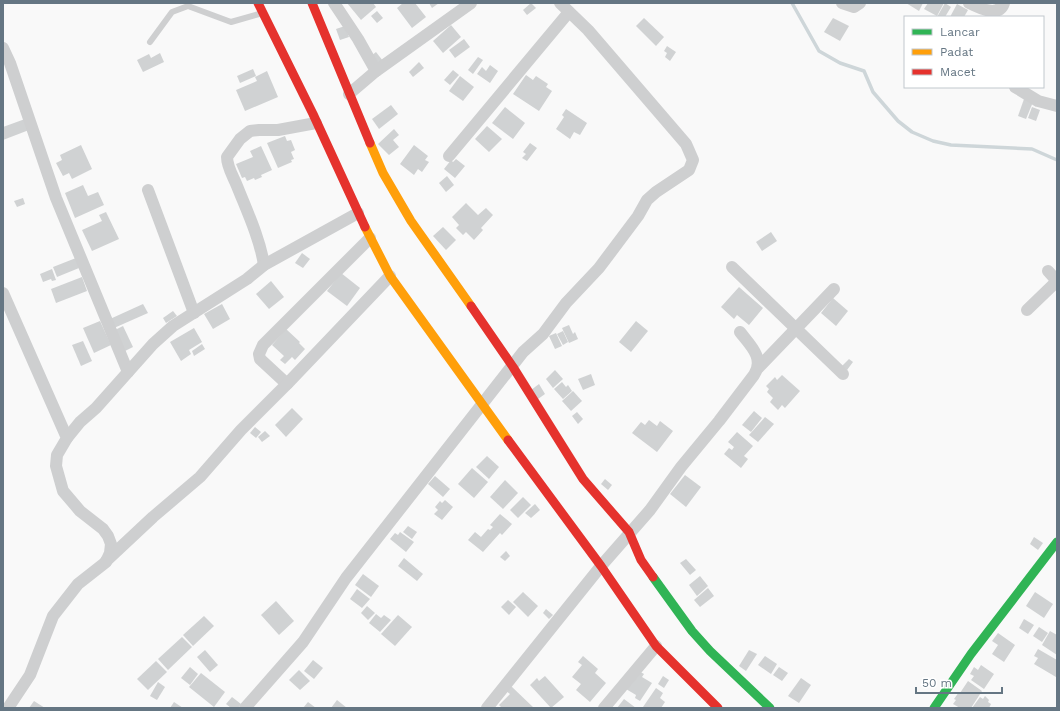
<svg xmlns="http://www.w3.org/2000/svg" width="1060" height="711" viewBox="0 0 1060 711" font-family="'Work Sans',sans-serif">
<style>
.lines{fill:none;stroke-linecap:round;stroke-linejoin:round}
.stream{stroke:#ced6d9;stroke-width:3.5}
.building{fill:#d0d2d3}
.lane{stroke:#cecfd0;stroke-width:6}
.street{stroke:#cecfd0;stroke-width:12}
.fast{stroke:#30b455;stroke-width:9}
.slow{stroke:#ff9f0a;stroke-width:9}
.jam{stroke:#e5322d;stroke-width:9}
</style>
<rect width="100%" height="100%" fill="#f9f9f9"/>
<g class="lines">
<polyline class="stream" points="792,3 819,51 840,63 864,71 873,92 898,121 912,132 933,141 951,145 1032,149 1057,160"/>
</g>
<g class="building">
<polygon points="347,3 373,3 376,7 361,20"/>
<polygon points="403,3 415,3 426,17 412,28 397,8"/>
<polygon points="429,3 439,3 432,8"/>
<polygon points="531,3 536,8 527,15 523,10"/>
<polygon points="906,3 923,3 919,11"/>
<polygon points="928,3 944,3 937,16 924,9"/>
<polygon points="945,3 951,7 945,17 937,17"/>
<polygon points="957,4 968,10 964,17 950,17"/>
<polygon points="377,11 383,18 377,23 371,16"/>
<polygon points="644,18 664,37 656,46 636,26"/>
<polygon points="833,18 849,26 840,41 824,32"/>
<polygon points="451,25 461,37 443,53 433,41"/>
<polygon points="345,26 349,37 340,40 336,29"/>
<polygon points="464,39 470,47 455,58 449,50"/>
<polygon points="667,46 676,52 670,61 665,57 667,53 664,51"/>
<polygon points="376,52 383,61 379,65 371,56"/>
<polygon points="160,53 164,62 143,72 137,60 149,54 151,58"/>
<polygon points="478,57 483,60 473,74 468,70"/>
<polygon points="419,62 424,68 413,77 409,72"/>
<polygon points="490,65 498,71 490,83 477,74 482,67 486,71"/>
<polygon points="253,69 256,76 240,83 237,76"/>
<polygon points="453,70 459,75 450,85 444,80"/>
<polygon points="267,71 278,97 245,111 236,90 257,81 255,77"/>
<polygon points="526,75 533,80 536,76 548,84 546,87 552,91 539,111 513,94"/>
<polygon points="460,76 474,87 463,101 449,91"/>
<polygon points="1024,99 1033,102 1026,119 1018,116"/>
<polygon points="391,105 398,114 379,129 372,119"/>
<polygon points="505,107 525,123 513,139 492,123"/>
<polygon points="1032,107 1040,110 1036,121 1028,118"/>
<polygon points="566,109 587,123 580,135 574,132 570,139 556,129 564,117 562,115"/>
<polygon points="25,119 29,130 3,140 3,127"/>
<polygon points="487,126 502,139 489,152 475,139"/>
<polygon points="394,129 399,135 393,140 399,147 389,155 378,144"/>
<polygon points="285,136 287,141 291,140 295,150 291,152 294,159 291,160 292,162 278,168 267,143"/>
<polygon points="530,143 537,148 527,161 522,158 526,154 523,152"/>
<polygon points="81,145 92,169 72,179 69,173 63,176 56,163 62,160 60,155"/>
<polygon points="414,145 428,156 425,160 429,162 422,172 418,169 414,175 400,164"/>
<polygon points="261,146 272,170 261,175 262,177 255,180 254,178 247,181 245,177 242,178 236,164 253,157 250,151"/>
<polygon points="456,159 465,166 455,178 444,169 451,160 453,162"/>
<polygon points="447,176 454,185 446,192 439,183"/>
<polygon points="83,185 88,196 98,192 104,205 75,218 65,193"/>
<polygon points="23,198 25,204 17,207 14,201"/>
<polygon points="466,203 478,215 486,208 493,215 481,228 483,230 474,240 466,232 463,235 456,228 459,225 452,217"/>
<polygon points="106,212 119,239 92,251 82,230 102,221 99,215"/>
<polygon points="443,227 456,240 446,250 433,236"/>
<polygon points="771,232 777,241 762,251 756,242"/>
<polygon points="302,253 310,259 303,268 295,263"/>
<polygon points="76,258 79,268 57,277 53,267"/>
<polygon points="52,269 56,280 52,281 51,279 43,282 40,274"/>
<polygon points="341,273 360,288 347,306 327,291"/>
<polygon points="82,277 87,291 56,303 51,289"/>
<polygon points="271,281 284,297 269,309 256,294"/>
<polygon points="739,287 763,308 749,325 737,315 734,319 721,307"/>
<polygon points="833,298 848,311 836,326 821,313"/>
<polygon points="143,304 148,313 114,328 110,319"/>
<polygon points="222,304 230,319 213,329 204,314"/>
<polygon points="173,311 177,316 166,323 163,318"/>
<polygon points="100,321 111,345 94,353 83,328"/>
<polygon points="636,321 648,331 631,352 619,342"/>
<polygon points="569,325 573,334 575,332 578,339 569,343 562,328"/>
<polygon points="123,326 133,347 125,351 115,330"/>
<polygon points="194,328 202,342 189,350 191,354 181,361 170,342"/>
<polygon points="286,329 300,342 299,343 305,349 295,360 292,357 285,364 280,360 284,356 272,345"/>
<polygon points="563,331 568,342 563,345 557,334"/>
<polygon points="556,333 562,346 555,349 549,336"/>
<polygon points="83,341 92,361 81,366 72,345"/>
<polygon points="202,344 205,349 194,356 192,351"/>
<polygon points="849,359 853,362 847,370 842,366"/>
<polygon points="555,370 563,379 553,388 546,379"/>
<polygon points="591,374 595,385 583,390 578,379"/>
<polygon points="782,375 800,391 785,408 782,405 778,410 770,402 773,398 767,392 769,389 766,386 775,377 777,380"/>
<polygon points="562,382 566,387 568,385 572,391 563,399 554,389"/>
<polygon points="539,384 545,394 538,399 531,390"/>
<polygon points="573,391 582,401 571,411 562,401"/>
<polygon points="292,408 303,419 286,437 275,425"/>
<polygon points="754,411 762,418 751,432 742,425"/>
<polygon points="577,412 583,419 578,424 572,416"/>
<polygon points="765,417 774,424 758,442 749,435"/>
<polygon points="649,420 657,426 660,421 673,431 657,452 632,433 641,422 645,425"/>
<polygon points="255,427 261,432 256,438 250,433"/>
<polygon points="265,431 270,436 262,442 258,437"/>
<polygon points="737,432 753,446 744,456 748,459 741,468 724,454 729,448 732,450 734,447 728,442"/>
<polygon points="487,456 499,467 489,479 476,467"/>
<polygon points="472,468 488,482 474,498 458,484"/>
<polygon points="685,475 701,487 686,507 670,494"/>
<polygon points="435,476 450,489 443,497 428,484"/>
<polygon points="605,479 612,485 608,490 601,484"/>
<polygon points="505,480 518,493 503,509 490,497"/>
<polygon points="523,497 531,505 518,518 510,510"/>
<polygon points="445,500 453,507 442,520 434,514 438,510 435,507 440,501 442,503"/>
<polygon points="535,504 540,510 531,518 525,513"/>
<polygon points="500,514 512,524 502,535 500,533 483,552 468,540 475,532 481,537 488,529 490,530 493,527 490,525"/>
<polygon points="408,526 417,532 412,539 403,532"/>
<polygon points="400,532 414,542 406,552 390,539 395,533 398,535"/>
<polygon points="1034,537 1043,543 1038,550 1030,544"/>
<polygon points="506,551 510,556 505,561 500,557"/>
<polygon points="404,558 423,574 417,581 398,566"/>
<polygon points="686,559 696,570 690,575 680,563"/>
<polygon points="363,574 379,586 371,597 355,585"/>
<polygon points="700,576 708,586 697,596 689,585"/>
<polygon points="708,588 714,596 700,607 694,600"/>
<polygon points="357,589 370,599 362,608 350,599"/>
<polygon points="523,592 538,606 528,617 513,602"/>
<polygon points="1035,592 1053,604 1044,618 1026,606"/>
<polygon points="508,600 516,607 509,615 501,607"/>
<polygon points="276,601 294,621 279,635 261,615"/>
<polygon points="367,606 375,613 368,620 361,613"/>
<polygon points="546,609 553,615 549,619 543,613"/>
<polygon points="376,614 381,618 384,615 391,620 380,632 369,623"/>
<polygon points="398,615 412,627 395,646 381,634"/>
<polygon points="204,616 214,626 193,646 183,635"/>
<polygon points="1024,619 1034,625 1028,634 1019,628"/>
<polygon points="1039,627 1048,633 1042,642 1033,636"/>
<polygon points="1050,631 1057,635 1057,655 1042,645"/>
<polygon points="998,633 1015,645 1004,662 992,654 998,645 992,641"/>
<polygon points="182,637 192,647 168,670 158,659"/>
<polygon points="1038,649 1057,660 1057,675 1056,677 1034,664 1038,658 1034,656"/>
<polygon points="205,650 218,665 210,672 197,657"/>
<polygon points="749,650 757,654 746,671 739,666"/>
<polygon points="583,656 598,669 595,673 606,683 590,702 576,690 581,684 572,677 582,665 578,662"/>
<polygon points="765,656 777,664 771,674 758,665"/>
<polygon points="313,660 323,668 314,679 304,671"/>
<polygon points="156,661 167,672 148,690 137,679"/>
<polygon points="981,665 994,674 984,689 971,680 974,676 970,674 974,667 978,670"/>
<polygon points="190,667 198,674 190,685 181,678"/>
<polygon points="779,667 788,673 782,681 773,675"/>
<polygon points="299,670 310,681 300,690 289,680"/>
<polygon points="637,670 644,674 642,677 652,683 640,701 635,698 636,695 626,689"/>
<polygon points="201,673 225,692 214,707 189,687"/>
<polygon points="545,676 564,697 551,708 530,685 537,678 539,681"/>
<polygon points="663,676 669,680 664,688 658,684"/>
<polygon points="801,678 811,685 799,703 788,696"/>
<polygon points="968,681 982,691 971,708 960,708 953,704 956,700 954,699 959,692 960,693"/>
<polygon points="158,682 165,687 157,700 150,696"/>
<polygon points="511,686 534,708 502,708 499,705 510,694 506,691"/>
<polygon points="656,688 663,693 660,698 665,702 661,708 645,708 643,707"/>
<polygon points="985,696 989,700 988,702 991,704 989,708 972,708 980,697 983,699"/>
<polygon points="232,697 241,704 238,708 231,708 226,704"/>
<polygon points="624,699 636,708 617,708"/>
<polygon points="337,700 347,708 331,708"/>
<polygon points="34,701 45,708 29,708"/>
<polygon points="174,702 183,708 170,708"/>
<polygon points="308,702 316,708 303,708"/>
</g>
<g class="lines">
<polyline class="lane" points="150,42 172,12 188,6 231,22 259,14"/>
<g class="street">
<polyline points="334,3 358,39 376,71"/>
<polyline points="842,3 854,7 860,3"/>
<path d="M969,3C979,8 999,18 1004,3"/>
<polyline points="3,48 10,63 56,198 128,372"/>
<polyline points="1015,87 1038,101 1057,106"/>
<polyline points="349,94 376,71 471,3"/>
<polyline points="449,156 569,12"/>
<polyline points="148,190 194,313"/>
<path d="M264,265C260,239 247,211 237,186C233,176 227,167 227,157L240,139L250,131L259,130H278L316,123"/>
<polyline points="732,267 843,374"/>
<polyline points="1048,271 1057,281"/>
<polyline points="3,293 67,438 57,455 56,466 63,491 80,511 103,529 108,536 111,544 110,553 106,562 78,584 53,616 30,675 8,708"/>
<polyline points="1027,310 1057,281"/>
<polyline points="758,368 834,289"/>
<polyline points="287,384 260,359 259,354 263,345 370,238"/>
<polyline points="67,438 80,422 96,408 153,344 173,326 247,279 264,265 358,213"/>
<polyline points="106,561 153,517 200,477 241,430 287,384 390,276"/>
<polyline points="245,708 303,642 346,578 523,352 543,334 566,303 599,268 638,216 647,200 656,192 689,170 693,160 686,144 588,30 560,3"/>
<path d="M487,708L601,566L650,510L681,467L719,421L754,375C765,358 750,345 740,332"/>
<polyline points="604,708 656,646"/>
</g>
<g class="fast">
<polyline points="653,577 692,631 710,651 770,708"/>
<polyline points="934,708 971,654 1057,542"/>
</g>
<g class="slow">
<polyline points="370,143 383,173 411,221 471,306"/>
<polyline points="365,227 390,276 508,440"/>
</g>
<g class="jam">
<polyline points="258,3 313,114 365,227"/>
<polyline points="312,3 370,143"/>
<polyline points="471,306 513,367 583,479 629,532 641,560 653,577"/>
<polyline points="508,440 601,566 656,646 718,708"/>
</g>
</g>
<rect width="1060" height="711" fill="none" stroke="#657683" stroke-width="8"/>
<rect x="904" y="16" width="140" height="72" fill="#ffffff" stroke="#c1c8cd"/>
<rect x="912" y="29" width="20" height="6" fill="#30b455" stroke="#c1c8cd"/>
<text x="940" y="36" font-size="12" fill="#657683">Lancar</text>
<rect x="912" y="49" width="20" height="6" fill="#ff9f0a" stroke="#c1c8cd"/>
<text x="940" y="56" font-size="12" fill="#657683">Padat</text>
<rect x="912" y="69" width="20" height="6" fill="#e5322d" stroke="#c1c8cd"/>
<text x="940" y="76" font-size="12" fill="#657683">Macet</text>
<path d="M916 687v6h86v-6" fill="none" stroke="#657683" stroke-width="2"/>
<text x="922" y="687" font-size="12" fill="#657683" stroke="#ffffff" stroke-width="3" paint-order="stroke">50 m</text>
</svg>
